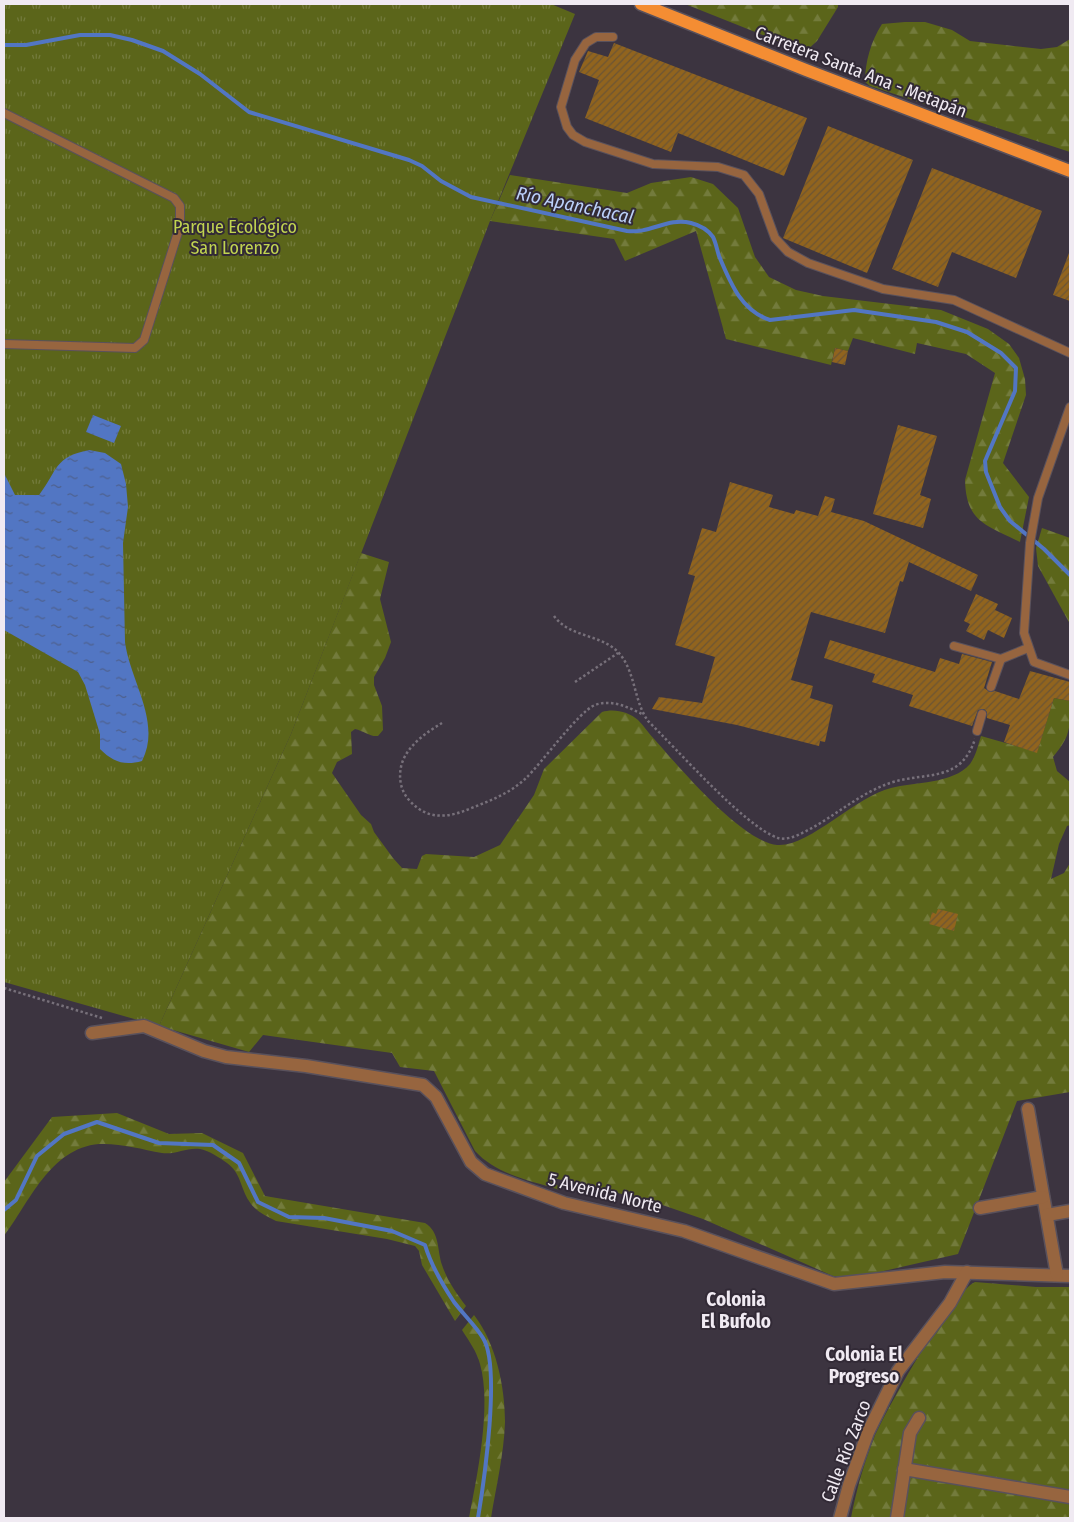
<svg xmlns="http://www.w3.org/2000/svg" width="1074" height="1522" viewBox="0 0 1074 1522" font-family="'Fira Sans Condensed',sans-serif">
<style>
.forest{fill:url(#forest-firs)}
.park{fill:url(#park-tufts)}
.water{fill:url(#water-ripples)}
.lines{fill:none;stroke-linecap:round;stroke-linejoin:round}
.stream{stroke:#5276c3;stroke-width:4}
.building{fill:url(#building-hatch)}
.service-casing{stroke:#59515c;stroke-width:10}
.minor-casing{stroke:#59515c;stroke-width:15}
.primary-casing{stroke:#59515c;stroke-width:15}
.path{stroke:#77707a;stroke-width:2.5;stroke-dasharray:2.5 2.5;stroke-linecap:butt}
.service{stroke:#97653f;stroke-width:8}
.minor{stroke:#97653f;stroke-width:12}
.primary{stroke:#f48d33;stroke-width:12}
.labels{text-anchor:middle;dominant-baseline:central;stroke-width:4;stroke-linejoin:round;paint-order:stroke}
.street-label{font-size:18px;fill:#f0eaf2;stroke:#322a36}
.park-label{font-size:18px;fill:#c1d450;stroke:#322a36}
.water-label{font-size:19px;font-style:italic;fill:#bbd0f9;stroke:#322a36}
.neighbourhood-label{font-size:19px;font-weight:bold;fill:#f0eaf2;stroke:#322a36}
</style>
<defs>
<pattern id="forest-firs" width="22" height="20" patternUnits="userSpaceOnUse" patternTransform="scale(1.25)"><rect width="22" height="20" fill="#5b651a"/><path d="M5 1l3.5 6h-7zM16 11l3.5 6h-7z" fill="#737b3c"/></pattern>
<pattern id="park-tufts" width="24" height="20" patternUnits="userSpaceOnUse" patternTransform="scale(1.25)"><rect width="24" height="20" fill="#5b651a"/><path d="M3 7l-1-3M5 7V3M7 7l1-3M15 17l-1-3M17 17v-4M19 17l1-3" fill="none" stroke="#737b3c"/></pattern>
<pattern id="water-ripples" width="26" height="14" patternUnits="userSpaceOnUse" patternTransform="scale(1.25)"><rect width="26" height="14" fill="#5276c3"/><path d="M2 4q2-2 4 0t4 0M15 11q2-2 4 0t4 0" fill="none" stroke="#4e608c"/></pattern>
<pattern id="building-hatch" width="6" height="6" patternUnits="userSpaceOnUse" patternTransform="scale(1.25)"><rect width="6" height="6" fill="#91641e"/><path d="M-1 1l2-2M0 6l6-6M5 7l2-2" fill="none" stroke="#6c5534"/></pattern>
</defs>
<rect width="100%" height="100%" fill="#3c3440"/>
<g class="forest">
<polygon points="685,4 838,4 838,7 817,41 805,52"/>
<path d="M905,22H925L952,30L970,41L1041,49L1057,47L1070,39V36V152L870,86L865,82C865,62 871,41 882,24Z"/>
<path d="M510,175L627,193L651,183L691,177L713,184L738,208L755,257L769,277L796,290L823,296L941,310L988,329L1009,344L1019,358L1025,379L1026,395L1003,463L1029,497L1020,542C987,525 966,523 965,480L995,373L966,354L917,343L915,354L853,338L848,351L835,348L831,365L726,339L696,231L625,261L614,239L490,221Z"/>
<polygon points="1042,528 1070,538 1070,624 1038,566 1036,548"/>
<path d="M361,553L389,562L380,599L391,642L385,658L374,677V685L382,706L383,730L378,736C370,737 364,731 355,729L351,732L352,754L337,762L332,773L361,815L371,824L374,832L393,858L402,868L417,869L422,856L426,854L474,857L500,845L534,795L544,769L602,712C614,708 629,712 638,720C644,726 649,734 655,740C680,768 741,841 777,845C808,848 856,796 891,788C914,782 953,784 970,764C976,756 978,745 981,736L1037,752L1054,698L1070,701C1070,728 1071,736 1053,757L1057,771L1070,782V825L1067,826L1059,844L1051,879L1064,873L1070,863V1092L1017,1101L958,1254L862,1276L846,1278L833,1276L703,1219L648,1200L553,1178L560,1190C530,1180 497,1175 475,1151L434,1071L400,1067L392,1053L263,1035L249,1052L159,1026L291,734Z"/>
<path d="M117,1113L169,1134L202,1133L243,1153L265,1196L425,1223C440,1232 437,1250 442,1265C447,1280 456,1293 466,1306L455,1321L422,1265L419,1251L415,1246L387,1239L276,1221C266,1216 255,1211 249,1201C240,1187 241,1173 227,1163C220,1158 208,1150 200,1149C187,1147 175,1155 162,1153C141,1149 120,1143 99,1144C50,1148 29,1203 4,1236V1182L52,1117Z"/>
<path d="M975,1282L1036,1287H1070V1518H851C856,1491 864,1463 874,1438C886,1410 952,1292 975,1282Z"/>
<path d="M474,1315C496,1343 505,1387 505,1422C504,1454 496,1487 491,1518H469C477,1476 492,1406 480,1364C477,1352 469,1341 462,1330Z"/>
</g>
<polygon class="park" points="4,4 551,4 575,14 490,221 291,734 159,1026 4,982"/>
<g class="water">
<polygon points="93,415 121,426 114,443 86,432"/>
<path d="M89,450L105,453L121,464L126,484L128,507L123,543L125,642C130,681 162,722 142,761C124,766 113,762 100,749V734L85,685L78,672L4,630V473L15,495H39C58,470 54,457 89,450Z"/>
</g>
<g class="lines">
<g class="stream">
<path d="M4,45H26L80,35H110L132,40L163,51L200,74L249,112L409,160L422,166L441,181L471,197L627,231C650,234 668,217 691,223C699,225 708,230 713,237C716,243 717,250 719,256C730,282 741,311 770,320L854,310L936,322L967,332L1001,353L1016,368L1015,391L985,461L986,472L1000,507L1010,521L1044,549L1070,575"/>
<path d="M4,1210L16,1200L37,1156L64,1134L97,1122L159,1143L213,1145L239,1163L258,1202L289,1217L324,1218L392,1231L425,1245C431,1265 442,1284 454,1302C463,1314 475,1325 483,1338C501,1366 484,1482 478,1518"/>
</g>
</g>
<g class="building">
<polygon points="614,43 807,118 784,176 678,133 671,152 585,118 599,80 579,72 588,51 608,57"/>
<polygon points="828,126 913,160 867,273 783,238"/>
<polygon points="932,168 1042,211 1016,278 952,252 938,287 892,269"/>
<polygon points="1069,253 1070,253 1070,301 1053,295"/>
<polygon points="835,348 848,351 845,365 832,362"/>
<polygon points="898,425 937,436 920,495 931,499 923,528 873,514"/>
<polygon points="730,482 773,495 769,507 794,514 796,510 818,516 825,496 835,499 831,512 864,521 978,575 971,591 909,562 903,582 900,581 885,633 811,612 791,680 813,686 810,698 833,705 825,742 820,741 819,746 737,725 652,709 659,697 702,703 715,657 675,645 695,576 688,574 702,528 716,532"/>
<polygon points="976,594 998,604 995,610 1012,618 1004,638 988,630 984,640 966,631 970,624 964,621"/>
<polygon points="830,640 935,672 940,658 959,664 962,654 992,662 984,688 990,692 995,691 1019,699 1030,671 1070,682 1070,701 1054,698 1037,753 1004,742 1010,725 987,718 987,712 984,709 978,710 972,726 909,706 913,695 872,682 875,674 824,658"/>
<polygon points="938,909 958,914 954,931 929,924 932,912 936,914"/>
</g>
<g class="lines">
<defs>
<g id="service">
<polyline points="613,37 596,37 586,43 575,60 561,107 567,127 573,135 585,142 653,164 718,167 744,175 759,194 775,238 788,252 808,263 883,289 954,300 1070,353"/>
<polyline points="4,113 174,198 180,206 180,226 144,340 135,348 4,344"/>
<polyline points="1070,407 1038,498 1030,543 1024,633 1034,662 1070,675"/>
<polyline points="954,646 1001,659 1028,648"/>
<polyline points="991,687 1001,659"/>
<polyline points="977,731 982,714"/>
</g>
<g id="minor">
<polyline points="92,1033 144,1026 204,1051 226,1057 306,1066 423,1085 436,1097 471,1162 485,1174 564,1203 684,1231 834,1284 945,1272 1070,1276"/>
<polyline points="1028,1109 1057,1275"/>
<polyline points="980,1208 1043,1197"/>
<polyline points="1047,1215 1070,1211"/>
<polyline points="904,1469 1070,1497"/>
<polyline points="840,1518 849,1485 868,1432 898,1371 950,1303 967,1272"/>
<polyline points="897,1518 910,1433 919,1418"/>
</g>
<polyline id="primary" points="641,4 806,70 1070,171"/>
</defs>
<use href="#service" class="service-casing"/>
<use href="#minor" class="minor-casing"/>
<use href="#primary" class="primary-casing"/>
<g class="path">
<path d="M554,616C569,637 599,634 617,651C636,670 633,700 648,721C676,748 745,827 778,838C785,840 794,837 800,834C833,819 858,793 893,782C928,772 961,782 975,739"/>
<polyline points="575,682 618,653"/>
<path d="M442,723C427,732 408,745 402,763C398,776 400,791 410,801C427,820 448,818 469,809C489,801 509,794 525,779C542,763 578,712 595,705C611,699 628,707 642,714"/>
<polyline points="4,988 102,1018"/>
</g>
<use href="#service" class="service"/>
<use href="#minor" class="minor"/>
<use href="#primary" class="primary"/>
</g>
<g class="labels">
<g class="street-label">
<text transform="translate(861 72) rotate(21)">Carretera Santa Ana - Metapán</text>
<text transform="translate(605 1193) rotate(14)">5 Avenida Norte</text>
<text transform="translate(846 1451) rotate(-69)">Calle Río Zarco</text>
</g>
<g class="park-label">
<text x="235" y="227">Parque Ecológico<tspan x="235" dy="21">San Lorenzo</tspan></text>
</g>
<g class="water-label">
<text transform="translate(575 205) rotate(12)">Río Apanchacal</text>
</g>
<g class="neighbourhood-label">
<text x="736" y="1299">Colonia<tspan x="736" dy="22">El Bufolo</tspan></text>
<text x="864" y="1354">Colonia El<tspan x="864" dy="22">Progreso</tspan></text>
</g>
</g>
<rect width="1074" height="1522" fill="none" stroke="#f0eaf2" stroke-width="10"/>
</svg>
